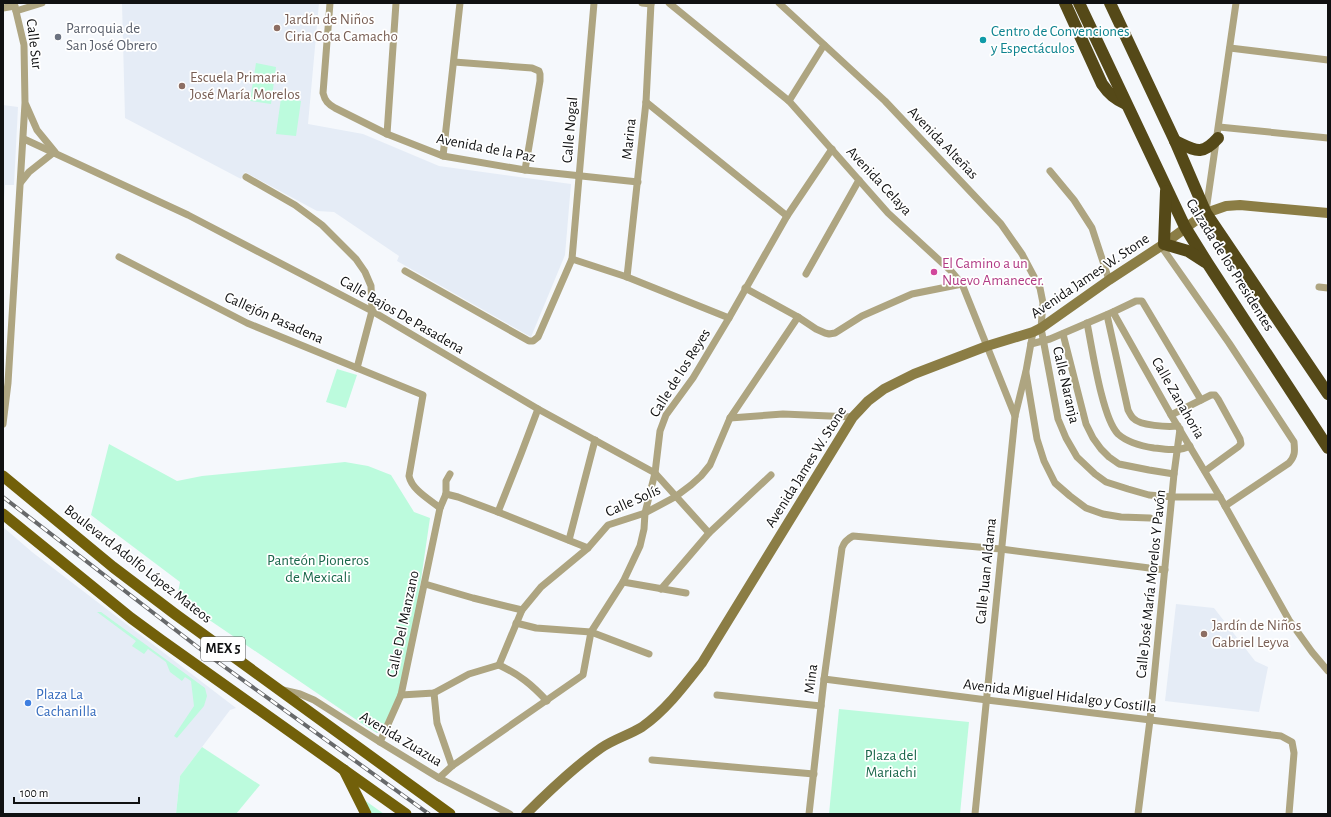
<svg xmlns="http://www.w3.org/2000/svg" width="1331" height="817" viewBox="0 0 1331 817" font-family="'Alegreya Sans',sans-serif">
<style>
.built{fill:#e5ecf6}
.green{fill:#bcfbdd}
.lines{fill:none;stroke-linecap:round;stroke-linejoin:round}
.street{stroke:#aea581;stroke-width:7}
.secondary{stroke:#8b7d45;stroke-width:10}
.primary{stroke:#72600a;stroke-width:11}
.highway{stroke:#554918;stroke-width:12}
.rail-casing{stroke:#67696b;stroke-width:4}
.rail{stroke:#fff;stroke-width:2.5;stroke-dasharray:8;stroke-linecap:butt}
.education-dot{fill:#8d6e63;stroke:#fff;stroke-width:1.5}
.worship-dot{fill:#6b7280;stroke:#fff;stroke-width:1.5}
.culture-dot{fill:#0f9aa8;stroke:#fff;stroke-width:1.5}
.hotel-dot{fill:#d1479c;stroke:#fff;stroke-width:1.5}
.shop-dot{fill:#3f7fe0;stroke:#fff;stroke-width:1.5}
.labels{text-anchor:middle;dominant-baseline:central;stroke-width:3.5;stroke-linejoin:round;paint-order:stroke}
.shield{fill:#fff;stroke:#585859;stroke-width:1}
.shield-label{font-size:14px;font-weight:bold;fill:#101112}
.education-label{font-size:15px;fill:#785e54;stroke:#fff;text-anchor:start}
.worship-label{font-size:15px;fill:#5b616d;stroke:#fff;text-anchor:start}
.culture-label{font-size:15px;fill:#0d838f;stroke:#fff;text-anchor:start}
.street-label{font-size:15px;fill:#101112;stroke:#fff}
.hotel-label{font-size:15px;fill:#b23c85;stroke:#fff;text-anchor:start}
.park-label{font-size:15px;fill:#1a674b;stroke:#fff}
.shop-label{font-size:15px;fill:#366cbe;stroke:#fff;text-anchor:start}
</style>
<rect width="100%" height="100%" fill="#f5f8fc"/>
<g class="built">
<polygon points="122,3 319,3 308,124 363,134 439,166 571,184 565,255 531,337 397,261 399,256 334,212 317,211 245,172 241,179 125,118"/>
<polygon points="3,105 18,107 14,185 5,185 3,212"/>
<polygon points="3,527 32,552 236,708 230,710 180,776 176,814 3,814"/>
<polygon points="1176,604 1214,608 1255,661 1268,667 1259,712 1165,701"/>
</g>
<g class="green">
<polygon points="256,63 276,67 271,104 250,101"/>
<polygon points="281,98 301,101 296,136 276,134"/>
<polygon points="337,369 357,375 346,408 326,402"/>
<polygon points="109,444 177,481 202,476 345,462 368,466 391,475 414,512 430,518 417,607 399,694 382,733 377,733 361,723 177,598 180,582 91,515"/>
<polygon points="97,612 101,612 205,688 207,696 204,706 177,738 174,736 194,706 191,681 185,677 182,681 170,672 166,662 148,649 144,654 132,646 136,641"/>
<polygon points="839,709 969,722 960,814 829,814"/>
<polygon points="202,747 260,785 236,814 176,814 180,776"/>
<polygon points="363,799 384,814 372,814"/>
</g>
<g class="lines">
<g class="street">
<path d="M330,3L323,93C325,101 328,104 335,108L387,134L443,156L525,170L638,182"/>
<polyline points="642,3 651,4"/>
<polyline points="669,3 789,101 888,213 951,271 962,284 1015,416"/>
<polyline points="779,3 885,101 1001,224 1022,254 1040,288 1043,303 1041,328 1058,419 1066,438 1077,457 1095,474 1106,482 1128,489 1149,495 1173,497 1220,497"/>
<polyline points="3,8 15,6"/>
<polyline points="16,11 42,3"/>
<polyline points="1230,48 1328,60"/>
<polyline points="454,62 532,68 539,71 540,74 540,81 525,170"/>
<polyline points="789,101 824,45"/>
<polyline points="646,102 787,216"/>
<polyline points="26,105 37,130 55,152"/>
<polyline points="1219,127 1328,138"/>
<polyline points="387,134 396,3"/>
<polyline points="24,139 188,215 372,311 538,409 655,473 709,533"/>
<polyline points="443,156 460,3"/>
<polyline points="1050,171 1074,200 1092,228 1109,280"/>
<polyline points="246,177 295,205 322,225 356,259 365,272 371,286 372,311 357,368"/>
<polyline points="21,182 29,172 53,153"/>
<polyline points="1206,211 1236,3"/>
<path d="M1161,246L1229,343L1294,442C1295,452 1295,456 1289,463L1225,506"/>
<path d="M119,257L247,323L423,395L409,476C412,490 429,499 440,508"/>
<polyline points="572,259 627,277 729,318"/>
<polyline points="405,271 529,341 533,341 538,337 572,259 594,3"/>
<polyline points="806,274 859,180"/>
<polyline points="627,277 646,102 651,3"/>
<polyline points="1319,287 1328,288"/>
<polyline points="745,288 798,317 816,329 825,333 829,334 835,333 862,316 912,294 962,284"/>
<polyline points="1113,312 1171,415 1220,497 1289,620 1312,652 1328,671"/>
<path d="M1107,315L1128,410C1129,412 1131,416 1133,418C1140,426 1168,427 1178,426"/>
<path d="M1087,323C1092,347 1102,418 1118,434C1128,443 1141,446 1154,448C1167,449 1178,452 1190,446"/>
<polyline points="1063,334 1086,424 1093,438 1101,449 1109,457 1119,464 1149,470 1174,474"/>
<polyline points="1031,344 1050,339 1113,312 1136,301 1142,301 1201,400"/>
<polyline points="1026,373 1037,439 1044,461 1055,483 1070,496 1086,508 1103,514 1121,517 1150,518"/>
<polyline points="1171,415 1211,395 1215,395 1218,399 1240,439 1241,444 1238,447 1205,471"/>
<polyline points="730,418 783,414 853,417"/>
<polyline points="3,424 8,383 25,103 24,45 14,3"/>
<polyline points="446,494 458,497 498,512 588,548"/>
<polyline points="446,494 446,481 450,474"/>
<polyline points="498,512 521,454 538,409"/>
<polyline points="569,540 595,440"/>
<polyline points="623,582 686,593"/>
<polyline points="425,584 473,598 522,610"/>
<polyline points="661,589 709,533 771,475"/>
<polyline points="516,623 536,628 591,632 649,654"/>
<polyline points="499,665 522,610 541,587 588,548 608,525 645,513 675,497 691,485 701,476 710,465 730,418 798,317"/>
<polyline points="824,679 987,700 1281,736 1292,742 1294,753 1289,814"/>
<polyline points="283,690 300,694 314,700 380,742 439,778 510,814"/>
<polyline points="434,693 437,723 452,766"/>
<path d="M401,695L434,693L469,674L499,665C520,675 531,684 547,701"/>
<polyline points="717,695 821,706"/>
<polyline points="380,742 401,695 440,508 446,494"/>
<polyline points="652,760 814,774"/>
<polyline points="439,778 452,766 583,675 591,632 623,582 640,546 644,529 645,513 655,473 660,431 666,415 693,378 729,318 787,216 832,149"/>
<path d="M809,814L824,679L842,548C844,542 847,539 853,536L1001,549L1165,570"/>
<polyline points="975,814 1015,416 1026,371 1033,332"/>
<polyline points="1138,814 1150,720 1174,474 1180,429"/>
</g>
<path class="secondary" d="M526,814C549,791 574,767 601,748C614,739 629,735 642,727C666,710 684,686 702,663L853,417L868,401L884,389L914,374L987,346L1033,332L1041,328L1109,280L1161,246L1206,213L1226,206L1240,205L1328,213"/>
<g class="primary">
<polyline points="3,476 113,567 175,614 450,814"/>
<polyline points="3,514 131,618 161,640 406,814"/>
<polyline points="344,770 366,814"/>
</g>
<g class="highway">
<path d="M1065,3L1102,84C1109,94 1115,99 1126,104"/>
<polyline points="1079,3 1185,227 1208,264 1328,448"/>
<polyline points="1110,3 1175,141 1206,213 1328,394"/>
<path d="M1175,141C1195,150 1201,157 1218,138"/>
<polyline points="1166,191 1164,244 1188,251 1205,262"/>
</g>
<defs>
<polyline id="rail" points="3,497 208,655 429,814"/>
</defs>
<use href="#rail" class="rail-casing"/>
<use href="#rail" class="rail"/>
</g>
<g class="education-dot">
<circle cx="277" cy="28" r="4"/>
<circle cx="182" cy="86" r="4"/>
<circle cx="1204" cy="634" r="4"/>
</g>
<circle class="worship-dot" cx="58" cy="37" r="4"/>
<circle class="culture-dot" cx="983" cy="40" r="4"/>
<circle class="hotel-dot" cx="934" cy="272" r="4"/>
<circle class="shop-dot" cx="28" cy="703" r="4"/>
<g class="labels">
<rect class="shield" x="201" y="637" width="44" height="24" rx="3"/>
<g class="shield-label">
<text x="223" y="649">MEX 5</text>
</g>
<g class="education-label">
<text x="285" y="19">Jardín de Niños<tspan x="285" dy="17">Ciria Cota Camacho</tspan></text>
<text x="190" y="77">Escuela Primaria<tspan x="190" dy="17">José María Morelos</tspan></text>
<text x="1212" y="625">Jardín de Niños<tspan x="1212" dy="17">Gabriel Leyva</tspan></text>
</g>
<g class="worship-label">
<text x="66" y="28">Parroquia de<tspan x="66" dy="17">San José Obrero</tspan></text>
</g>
<g class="culture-label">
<text x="991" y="31">Centro de Convenciones<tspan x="991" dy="17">y Espectáculos</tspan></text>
</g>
<g class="street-label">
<text transform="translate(34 44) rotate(83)">Calle Sur</text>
<text transform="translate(570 130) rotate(-85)">Calle Nogal</text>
<text transform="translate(629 139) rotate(-84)">Marina</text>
<text transform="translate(943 143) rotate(46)">Avenida Alteñas</text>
<text transform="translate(486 148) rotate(11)">Avenida de la Paz</text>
<text transform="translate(879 181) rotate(47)">Avenida Celaya</text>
<text transform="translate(1230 265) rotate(58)">Calzada de los Presidentes</text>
<text transform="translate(1090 276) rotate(-34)">Avenida James W. Stone</text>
<text transform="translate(402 315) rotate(30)">Calle Bajos De Pasadena</text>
<text transform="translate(274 318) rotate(24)">Callejón Pasadena</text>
<text transform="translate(680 373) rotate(-58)">Calle de los Reyes</text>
<text transform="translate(1066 385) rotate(77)">Calle Naranja</text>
<text transform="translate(1178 398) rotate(60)">Calle Zanahoria</text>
<text transform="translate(806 467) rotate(-58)">Avenida James W. Stone</text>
<text transform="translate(633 501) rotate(-24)">Calle Solís</text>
<text transform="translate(138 564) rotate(38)">Boulevard Adolfo López Mateos</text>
<text transform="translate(986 571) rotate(-84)">Calle Juan Aldama</text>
<text transform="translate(1151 584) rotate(-84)">Calle José María Morelos Y Pavón</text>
<text transform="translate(403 624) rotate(-78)">Calle Del Manzano</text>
<text transform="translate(811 679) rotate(-83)">Mina</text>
<text transform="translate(1060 696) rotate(7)">Avenida Miguel Hidalgo y Costilla</text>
<text transform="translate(401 739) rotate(31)">Avenida Zuazua</text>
</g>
<g class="hotel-label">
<text x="942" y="263">El Camino a un<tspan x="942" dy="17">Nuevo Amanecer.</tspan></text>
</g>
<g class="park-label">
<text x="318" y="560">Panteón Pioneros<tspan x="318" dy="17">de Mexicali</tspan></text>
<text x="891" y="755">Plaza del<tspan x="891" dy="17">Mariachi</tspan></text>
</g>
<g class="shop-label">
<text x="36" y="694">Plaza La<tspan x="36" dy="17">Cachanilla</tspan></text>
</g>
</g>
<rect width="1331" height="817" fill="none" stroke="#101112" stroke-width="8"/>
<path d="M14 797v6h125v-6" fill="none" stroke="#101112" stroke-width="2"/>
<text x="20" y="797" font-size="12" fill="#101112" stroke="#ffffff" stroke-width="3" paint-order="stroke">100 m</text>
</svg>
